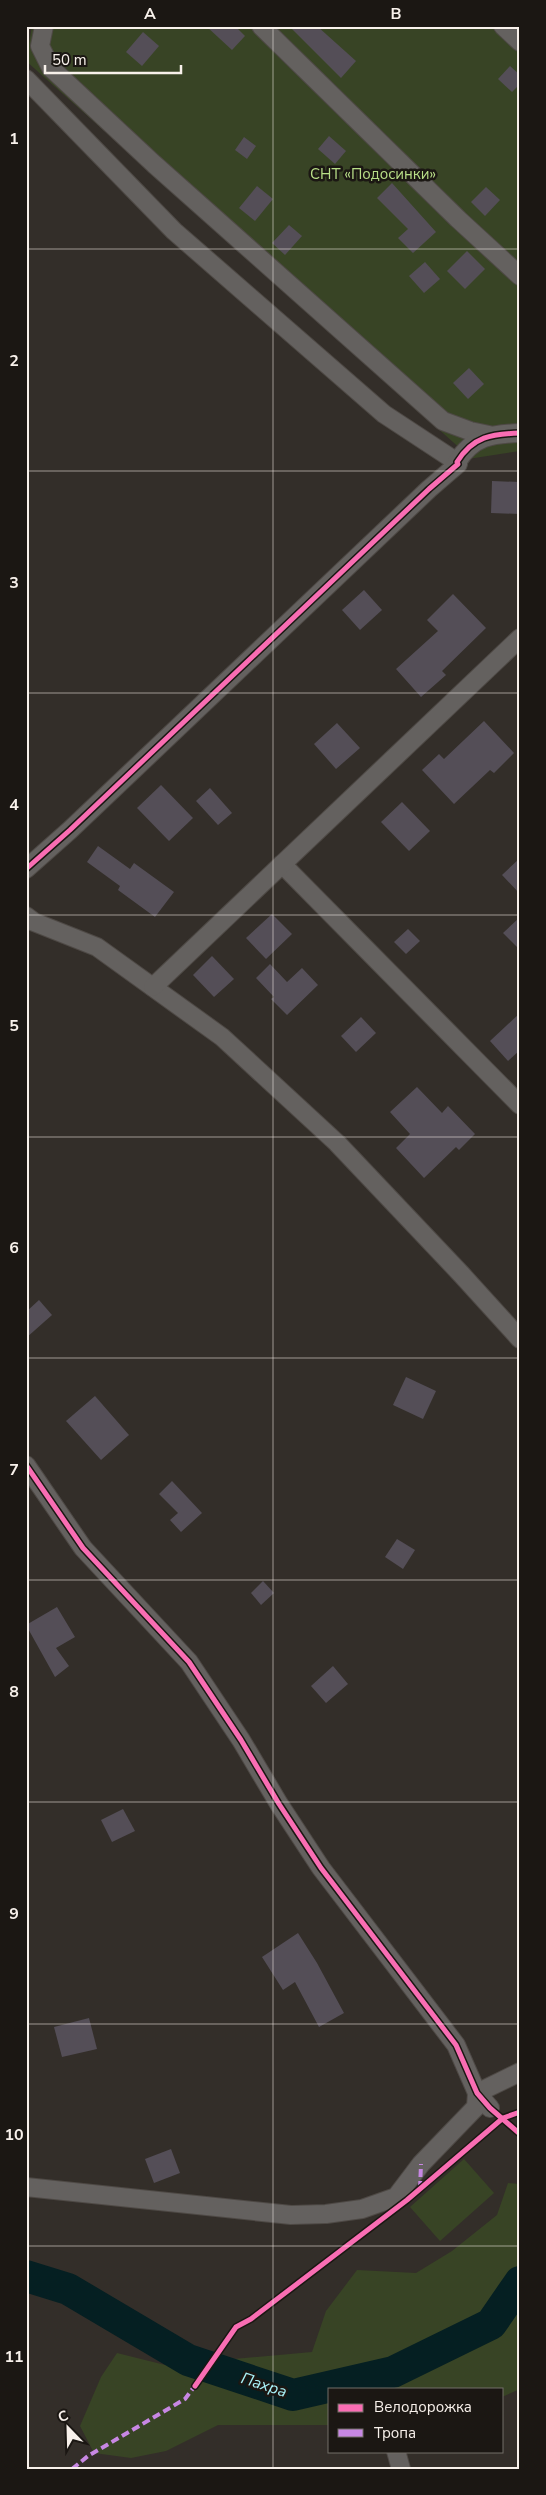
<svg xmlns="http://www.w3.org/2000/svg" width="546" height="2495" viewBox="0 0 546 2495" font-family="'Nunito Sans',sans-serif">
<style>
.green{fill:#384425}
.lines{fill:none;stroke-linecap:round;stroke-linejoin:round}
.river{stroke:#051f22;stroke-width:32}
.building{fill:#544e57}
.minor-casing{stroke:#4e4945;stroke-width:20}
.minor{stroke:#64615f;stroke-width:18}
.quiet{stroke:#c787e3;stroke-width:4;stroke-dasharray:8 4;stroke-linecap:butt}
.cycleway-casing{stroke:#1b1713;stroke-width:8}
.cycleway{stroke:#f96db3;stroke-width:5}
.grid{fill:none;stroke:#f8f1eb;stroke-width:1;stroke-opacity:0.55}
.labels{text-anchor:middle;dominant-baseline:central;stroke-width:5;stroke-linejoin:round;paint-order:stroke}
.park-label{font-size:15px;fill:#b8de87;stroke:#1b1713}
.water-label{font-size:16px;font-style:italic;fill:#a9f2f8;stroke:#1b1713}
.neatline{fill:none;stroke:#f8f1eb;stroke-width:2}
.grid-label{font-size:16px;text-anchor:middle;font-weight:bold;fill:#f8f1eb}
</style>
<rect width="100%" height="100%" fill="#332e29"/>
<g class="green">
<polygon points="32,26 520,26 520,451 455,461 463,451 26,61"/>
<polygon points="464,2159 494,2193 440,2241 410,2207"/>
<polygon points="508,2183 520,2184 520,2389 502,2397 502,2389 330,2389 330,2425 218,2425 166,2451 131,2458 94,2453 80,2426 101,2377 117,2353 165,2365 312,2352 326,2311 357,2270 416,2273 452,2251 497,2215"/>
</g>
<g class="lines">
<polyline class="river" points="26,2276 68,2289 188,2360 293,2395 393,2372 491,2324 520,2282"/>
</g>
<g class="building">
<polygon points="206,26 235,26 245,36 232,50"/>
<polygon points="289,26 317,26 356,61 341,78"/>
<polygon points="143,32 159,46 142,66 126,52"/>
<polygon points="510,66 520,75 520,84 512,92 498,79"/>
<polygon points="329,136 346,151 335,164 318,149"/>
<polygon points="244,137 256,146 247,159 235,150"/>
<polygon points="392,183 436,232 413,253 398,238 408,229 377,198"/>
<polygon points="257,186 273,199 255,221 239,208"/>
<polygon points="486,187 500,200 485,216 471,202"/>
<polygon points="289,225 302,236 285,255 272,243"/>
<polygon points="467,251 485,269 465,289 447,271"/>
<polygon points="425,262 440,279 424,293 409,276"/>
<polygon points="469,368 484,384 468,399 453,383"/>
<polygon points="492,481 520,482 520,514 491,513"/>
<polygon points="364,590 382,610 360,630 342,610"/>
<polygon points="453,594 486,628 442,671 446,675 421,697 396,669 438,631 427,620"/>
<polygon points="484,721 514,753 494,773 490,770 454,804 422,770 439,754 444,759"/>
<polygon points="337,723 360,748 336,769 314,744"/>
<polygon points="161,785 193,818 169,841 137,808"/>
<polygon points="210,788 232,813 218,825 196,801"/>
<polygon points="402,802 430,831 409,851 381,822"/>
<polygon points="98,846 130,869 134,863 174,892 155,917 118,890 120,886 87,862"/>
<polygon points="520,858 520,894 502,875"/>
<polygon points="272,914 292,934 266,959 246,938"/>
<polygon points="520,917 520,950 503,933"/>
<polygon points="408,929 420,941 406,954 394,942"/>
<polygon points="212,956 234,979 214,997 193,975"/>
<polygon points="270,964 287,982 302,968 318,985 287,1015 271,999 274,997 256,978"/>
<polygon points="520,1013 520,1050 508,1061 490,1041"/>
<polygon points="361,1017 376,1033 356,1052 341,1036"/>
<polygon points="417,1087 442,1113 448,1106 475,1134 459,1150 456,1147 424,1178 396,1148 410,1134 390,1112"/>
<polygon points="39,1300 52,1315 26,1338 26,1312"/>
<polygon points="406,1377 436,1391 423,1419 393,1405"/>
<polygon points="95,1396 129,1435 101,1460 66,1421"/>
<polygon points="172,1481 202,1513 181,1532 170,1520 178,1513 159,1494"/>
<polygon points="397,1539 415,1550 403,1569 385,1557"/>
<polygon points="263,1581 274,1593 261,1605 251,1593"/>
<polygon points="57,1607 75,1637 56,1648 69,1666 55,1677 26,1625"/>
<polygon points="333,1666 348,1684 326,1703 311,1686"/>
<polygon points="123,1809 135,1831 112,1842 101,1820"/>
<polygon points="298,1933 317,1963 344,2013 319,2027 295,1982 283,1990 262,1957"/>
<polygon points="89,2018 97,2049 62,2057 54,2027"/>
<polygon points="171,2149 180,2173 154,2183 145,2159"/>
</g>
<g class="lines">
<defs>
<g id="minor">
<polyline points="44,26 40,46 51,68 154,164 443,421 470,431 489,435"/>
<polyline points="261,26 458,219 520,276"/>
<polyline points="503,26 520,42"/>
<polyline points="26,79 174,231 384,414 457,462"/>
<polyline points="282,864 520,1105"/>
<path d="M26,869L70,830L429,489L458,464L457,462C473,436 492,434 520,433"/>
<polyline points="26,916 34,922 97,947 222,1037 337,1143 462,1275 520,1339"/>
<polyline points="153,987 520,638"/>
<polyline points="26,1465 83,1548 189,1662 241,1740 279,1804 321,1868 456,2045 477,2093 490,2108"/>
<polyline points="26,2187 291,2215 326,2214 362,2209 396,2197 421,2164 476,2107 477,2093 520,2072"/>
<polyline points="396,2451 401,2469"/>
</g>
</defs>
<use href="#minor" class="minor-casing"/>
<use href="#minor" class="minor"/>
<g class="quiet">
<polyline points="420,2189 421,2164"/>
<polyline points="72,2469 88,2456 185,2399 197,2383"/>
</g>
<defs>
<g id="cycleway">
<path d="M26,869L70,830L429,489L458,464L457,462C473,436 492,434 520,433"/>
<polyline points="26,1465 83,1548 189,1662 241,1740 279,1804 321,1868 456,2045 477,2093 490,2108 520,2134"/>
<polyline points="195,2386 236,2327 251,2319 407,2200 503,2118 520,2112"/>
</g>
</defs>
<use href="#cycleway" class="cycleway-casing"/>
<use href="#cycleway" class="cycleway"/>
</g>
<path class="grid" d="M273,26V2469M26,249H520M26,471H520M26,693H520M26,915H520M26,1137H520M26,1358H520M26,1580H520M26,1802H520M26,2024H520M26,2246H520"/>
<g class="labels">
<g class="park-label">
<text x="373" y="174">СНТ «Подосинки»</text>
</g>
<g class="water-label">
<text transform="translate(264 2385) rotate(18)">Пахра</text>
</g>
</g>
<rect width="546" height="2495" fill="none" stroke="#1b1713" stroke-width="55"/>
<rect x="328" y="2388" width="175" height="65" fill="#1b1713" stroke="#736e69"/>
<rect x="338" y="2404" width="25" height="8" fill="#f96db3" stroke="#736e69"/>
<text x="374" y="2412" font-size="15" fill="#f8f1eb">Велодорожка</text>
<rect x="338" y="2429" width="25" height="8" fill="#c787e3" stroke="#736e69"/>
<text x="374" y="2438" font-size="15" fill="#f8f1eb">Тропа</text>
<g transform="translate(68 2428) rotate(337)" stroke="#1b1713" stroke-width="4" paint-order="stroke">
<path d="M0-4L9 19L0 12L-9 19Z" fill="#f8f1eb"/>
<text y="-8" font-size="14" font-weight="bold" text-anchor="middle" fill="#f8f1eb">С</text>
</g>
<path d="M45 65v8h136v-8" fill="none" stroke="#f8f1eb" stroke-width="2.5"/>
<text x="52" y="65" font-size="15" fill="#f8f1eb" stroke="#1b1713" stroke-width="4" paint-order="stroke">50 m</text>
<rect x="28" y="28" width="490" height="2440" class="neatline"/>
<g class="grid-label">
<text x="150" y="19">A</text>
<text x="396" y="19">B</text>
<text x="14" y="144">1</text>
<text x="14" y="366">2</text>
<text x="14" y="588">3</text>
<text x="14" y="810">4</text>
<text x="14" y="1031">5</text>
<text x="14" y="1253">6</text>
<text x="14" y="1475">7</text>
<text x="14" y="1697">8</text>
<text x="14" y="1919">9</text>
<text x="14" y="2140">10</text>
<text x="14" y="2362">11</text>
</g>
</svg>
